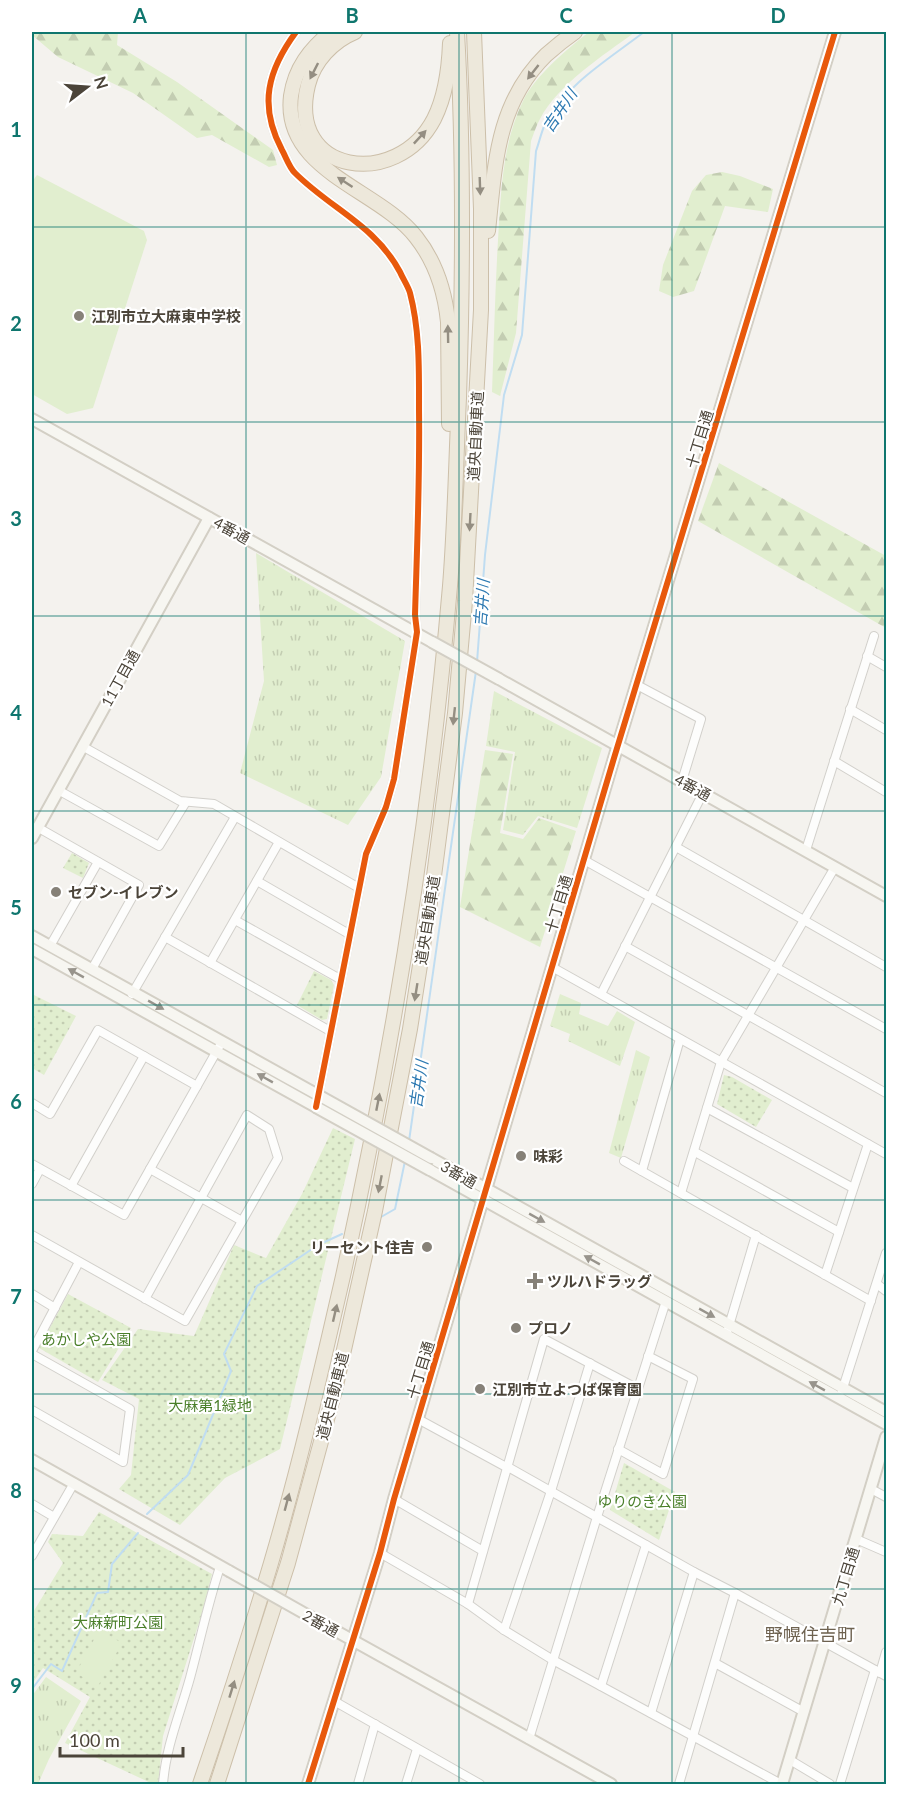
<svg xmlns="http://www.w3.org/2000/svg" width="918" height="1816" viewBox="0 0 918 1816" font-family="Lato,'Noto Sans JP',sans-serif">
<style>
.grass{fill:url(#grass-tufts)}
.forest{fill:url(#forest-firs)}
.park{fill:url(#park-dots)}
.pitch{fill:#e1eecf}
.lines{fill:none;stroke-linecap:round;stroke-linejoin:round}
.stream{stroke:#c0ddf1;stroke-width:2}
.street-casing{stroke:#d2d0cb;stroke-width:10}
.secondary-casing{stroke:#d3cfc5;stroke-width:14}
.highway-casing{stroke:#ccbfa9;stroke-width:16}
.street{stroke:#fdfdfc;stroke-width:8}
.secondary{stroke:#f7f6f1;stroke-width:10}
.highway{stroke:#ede8db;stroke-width:14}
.secondary-bridge-casing{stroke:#d3cfc5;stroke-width:14;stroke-linecap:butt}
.secondary-bridge{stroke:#f7f6f1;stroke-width:10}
.cycleway-casing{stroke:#fff;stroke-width:10}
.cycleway{stroke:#e8590c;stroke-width:6}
.oneway{fill:#948e82}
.oneway2{fill:#98948c}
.grid{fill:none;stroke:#0f766e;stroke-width:1.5;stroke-opacity:0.55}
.poi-dot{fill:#868178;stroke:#fff;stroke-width:2}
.labels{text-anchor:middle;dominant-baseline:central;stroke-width:4.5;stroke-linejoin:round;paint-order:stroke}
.poi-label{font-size:15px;font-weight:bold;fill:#4b4439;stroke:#fff;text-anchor:start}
.street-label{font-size:15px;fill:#4b4439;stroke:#fff}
.park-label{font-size:15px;fill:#4a7f2a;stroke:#fff}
.water-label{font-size:16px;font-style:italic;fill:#2e7ab2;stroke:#fff}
.quarter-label{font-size:18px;fill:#6e6250;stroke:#fff}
.neatline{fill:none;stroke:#0f766e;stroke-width:2}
.grid-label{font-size:20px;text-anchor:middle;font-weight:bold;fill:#0f766e}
</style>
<defs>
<pattern id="grass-tufts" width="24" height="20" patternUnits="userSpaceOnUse" patternTransform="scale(1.5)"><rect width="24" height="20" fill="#e1eecf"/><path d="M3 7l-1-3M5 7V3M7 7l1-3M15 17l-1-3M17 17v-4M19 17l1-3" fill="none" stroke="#c3cdb2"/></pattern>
<pattern id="forest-firs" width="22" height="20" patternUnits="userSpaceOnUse" patternTransform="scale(1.5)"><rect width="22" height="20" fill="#e1eecf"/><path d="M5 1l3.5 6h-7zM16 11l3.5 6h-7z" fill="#c3cdb2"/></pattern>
<pattern id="park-dots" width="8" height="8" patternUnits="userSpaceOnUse" patternTransform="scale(1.5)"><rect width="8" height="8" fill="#e1eecf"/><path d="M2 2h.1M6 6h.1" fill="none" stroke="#c3cdb2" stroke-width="1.8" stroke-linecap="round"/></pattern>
</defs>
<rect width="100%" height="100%" fill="#f4f2ee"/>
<g class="grass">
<polygon points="256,553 405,641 381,777 348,825 240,773 264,681"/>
<polygon points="494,691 602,748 577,828 538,816 523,835 503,830 515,752 486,746"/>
<polygon points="560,994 581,1003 579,1014 608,1026 617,1011 635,1022 620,1066 568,1041 570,1034 550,1026"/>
<polygon points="636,1050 650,1057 621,1158 609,1153"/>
<polygon points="46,1677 81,1701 49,1759 38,1784 32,1784 32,1696"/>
</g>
<g class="forest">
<polygon points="32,32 118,32 117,45 177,82 273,150 277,165 269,167 212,135 197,138 133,93 58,57 32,35"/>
<path d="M589,32H635C604,55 558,84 540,119C536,126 534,133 531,141L516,333L500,396L492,392C494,341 495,291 498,240C501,193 502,144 523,101C535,76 567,49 589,32Z"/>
<polygon points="722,172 740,176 773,189 768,212 725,206 694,291 673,297 659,291 663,265 692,191 706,175"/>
<polygon points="719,463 886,556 886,628 698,521"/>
<polygon points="485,750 513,754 500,833 523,839 539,818 576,831 540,947 460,907"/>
</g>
<g class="park">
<polygon points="72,853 89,863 83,878 63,868"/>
<polygon points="314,971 331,980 334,985 327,1019 322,1020 297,1005"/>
<polygon points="32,994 76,1016 44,1075 32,1068"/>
<polygon points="724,1075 732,1077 772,1100 756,1127 717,1104"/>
<polygon points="333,1128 355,1139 280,1449 225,1478 180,1525 119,1489 131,1475 139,1399 102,1380 138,1329 194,1336 234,1245 266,1258 302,1194"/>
<polygon points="68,1294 131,1328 98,1382 39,1348"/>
<polygon points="624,1463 675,1492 659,1540 610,1510"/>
<polygon points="99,1512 212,1574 202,1613 163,1736 158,1784 153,1784 65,1743 90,1697 43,1668 32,1684 32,1614 63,1563 48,1542 52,1534 83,1536"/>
</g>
<g class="pitch">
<polygon points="37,175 144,231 147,240 93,408 67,414 32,394 32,182"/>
<polygon points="99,1630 122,1643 98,1686 76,1673"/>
</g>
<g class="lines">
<g class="stream">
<path d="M477,662L485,555L504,395L522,335L536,151C539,143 541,133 545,124C566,84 609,59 644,32"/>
<polyline points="409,1141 476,671"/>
<polyline points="381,1217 395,1209 405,1161"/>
<polyline points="147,1514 188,1475 231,1371 224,1354 257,1286 318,1245 342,1234"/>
<polyline points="32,1689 51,1664 62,1671 97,1593 108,1592 112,1564 138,1533"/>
</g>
<defs>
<g id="street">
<path d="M296,32C268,70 258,105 282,150C286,157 289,167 295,173C331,209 375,225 400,272C403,279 408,286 410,293C420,331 419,371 419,410C420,479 417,547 415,615L417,632L394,779L386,807L366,854L316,1107"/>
<polyline points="867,656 886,667"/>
<polyline points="637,685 701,719 682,781"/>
<polyline points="850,709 886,730"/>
<polyline points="82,746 180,801 214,804 359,888"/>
<polyline points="834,761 886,792"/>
<polyline points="58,790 159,846 186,802"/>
<polyline points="37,827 139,885 92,969"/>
<polyline points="676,847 886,967"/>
<polyline points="806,850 874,636"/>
<polyline points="584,860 886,1029"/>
<polyline points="257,881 349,934"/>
<polyline points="235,920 340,979"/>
<polyline points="165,937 330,1031"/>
<polyline points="50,946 98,862"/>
<polyline points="625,946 886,1093"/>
<polyline points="210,963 279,842"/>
<polyline points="552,967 886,1154"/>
<polyline points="132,994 235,817"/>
<polyline points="601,994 703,793"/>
<polyline points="32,1103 50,1114 98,1030 197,1086"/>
<polyline points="707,1108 853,1188"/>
<polyline points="695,1152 839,1232"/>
<polyline points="624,1161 871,1301"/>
<polyline points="32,1164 124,1215 219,1047"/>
<polyline points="150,1169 242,1221"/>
<polyline points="642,1171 680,1039"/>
<polyline points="32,1184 40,1169"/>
<polyline points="71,1186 144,1056"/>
<polyline points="681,1193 721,1062 835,867"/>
<polyline points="32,1235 185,1321 278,1158 269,1129 247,1115 145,1299"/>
<polyline points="825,1275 868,1144"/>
<polyline points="877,1284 886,1291"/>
<polyline points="32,1294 55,1308"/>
<polyline points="728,1329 756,1235"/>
<polyline points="32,1351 79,1262"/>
<polyline points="32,1354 130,1409 123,1462 32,1410"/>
<polyline points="842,1391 886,1253"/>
<polyline points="418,1419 508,1468"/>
<polyline points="618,1449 663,1474 693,1379 648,1356"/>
<polyline points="508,1467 694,1572 735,1593 679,1784"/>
<polyline points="871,1489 886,1497"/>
<polyline points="394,1499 483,1551"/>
<polyline points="32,1504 54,1517"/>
<polyline points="856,1539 886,1552"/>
<polyline points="380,1553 468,1604 504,1630 553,1660 781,1784"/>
<polyline points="32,1556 74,1483"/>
<polyline points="735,1593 886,1676"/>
<polyline points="468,1604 544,1339 638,1389"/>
<polyline points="504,1630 551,1491 590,1363"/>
<polyline points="715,1663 804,1712"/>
<polyline points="880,1673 886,1652"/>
<polyline points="601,1686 646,1545"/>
<polyline points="334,1701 480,1784"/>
<polyline points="651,1713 694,1572"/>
<polyline points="529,1739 597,1517 666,1301"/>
<polyline points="790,1760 830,1784"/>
<path d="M163,1784C166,1746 180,1714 190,1678C200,1641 208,1603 220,1567"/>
<polyline points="358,1784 375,1724"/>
<polyline points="406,1784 417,1749"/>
<polyline points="840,1784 875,1670"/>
</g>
<g id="secondary">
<polyline points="32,419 432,642"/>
<polyline points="499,679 886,896"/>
<polyline points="32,838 209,518"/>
<polyline points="32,936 318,1095"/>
<polyline points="32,949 316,1107"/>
<polyline points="431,1158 886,1412"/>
<polyline points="430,1170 886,1424"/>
<polyline points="32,1460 229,1571"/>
<polyline points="309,1616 611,1784"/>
<polyline points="308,1784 380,1553 394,1499 614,758 835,32"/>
<polyline points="782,1784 886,1437"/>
</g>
<g id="highway">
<path d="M331,32C310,49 295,68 291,96C282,171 379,189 416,237C435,261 445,292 448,322L449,424"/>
<path d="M355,32C333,41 314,61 308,85C286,175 397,190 434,119C446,95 449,69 450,43"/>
<path d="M488,231C495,166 496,104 546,55C555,47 565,39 575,32"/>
<path d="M200,1784C225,1711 249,1637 271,1563C299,1468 321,1372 343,1276C393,1049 430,819 450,586C455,524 456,461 459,398C463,276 464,154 457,32"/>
<polyline points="217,1784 288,1563 335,1390 375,1211 410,1029 434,876 455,713 465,601 481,310 481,209 474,32"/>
</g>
</defs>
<use href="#street" class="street-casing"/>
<use href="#secondary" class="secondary-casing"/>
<use href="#highway" class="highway-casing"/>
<use href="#street" class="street"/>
<use href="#secondary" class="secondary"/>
<use href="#highway" class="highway"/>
<defs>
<g id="secondary-bridge">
<polyline points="432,642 499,679"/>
<polyline points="318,1095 431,1158"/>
<polyline points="316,1107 430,1170"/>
<polyline points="229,1571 309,1616"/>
</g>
</defs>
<use href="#secondary-bridge" class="secondary-bridge-casing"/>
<use href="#secondary-bridge" class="secondary-bridge"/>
<defs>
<g id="cycleway">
<path d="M296,32C268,70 258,105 282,150C286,157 289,167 295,173C331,209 375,225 400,272C403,279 408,286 410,293C420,331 419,371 419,410C420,479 417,547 415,615L417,632L394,779L386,807L366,854L316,1107"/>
<polyline points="308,1784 380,1553 394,1499 614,758 835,32"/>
</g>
</defs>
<use href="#cycleway" class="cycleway-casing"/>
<use href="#cycleway" class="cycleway"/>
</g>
<defs><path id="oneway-solid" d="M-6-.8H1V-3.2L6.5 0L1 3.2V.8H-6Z" transform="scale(1.5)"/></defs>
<g class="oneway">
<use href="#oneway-solid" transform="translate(314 71) rotate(117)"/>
<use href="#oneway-solid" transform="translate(533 72) rotate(128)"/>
<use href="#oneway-solid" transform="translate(420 137) rotate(-47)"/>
<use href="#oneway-solid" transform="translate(345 182) rotate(-147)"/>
<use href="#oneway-solid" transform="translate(480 186) rotate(88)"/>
<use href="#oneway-solid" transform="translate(448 334) rotate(-91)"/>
<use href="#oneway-solid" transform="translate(470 522) rotate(93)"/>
<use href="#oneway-solid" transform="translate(454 716) rotate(96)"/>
<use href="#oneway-solid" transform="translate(416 992) rotate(99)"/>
<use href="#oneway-solid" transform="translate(378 1102) rotate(-79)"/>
<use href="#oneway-solid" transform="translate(380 1184) rotate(101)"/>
<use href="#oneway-solid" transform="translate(335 1313) rotate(-77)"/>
<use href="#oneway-solid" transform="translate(287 1502) rotate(-75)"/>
<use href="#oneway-solid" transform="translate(232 1689) rotate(-73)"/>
</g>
<g class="oneway2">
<use href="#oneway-solid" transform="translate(76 973) rotate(-151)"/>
<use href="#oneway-solid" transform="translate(156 1005) rotate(29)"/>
<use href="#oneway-solid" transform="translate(265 1078) rotate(-151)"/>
<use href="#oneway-solid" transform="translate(537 1218) rotate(29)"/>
<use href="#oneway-solid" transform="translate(592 1260) rotate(-151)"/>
<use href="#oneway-solid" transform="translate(707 1313) rotate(29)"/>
<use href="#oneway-solid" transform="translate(817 1386) rotate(-151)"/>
</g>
<path class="grid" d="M246,32V1784M459,32V1784M672,32V1784M32,227H886M32,422H886M32,616H886M32,811H886M32,1005H886M32,1200H886M32,1394H886M32,1589H886"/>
<g class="poi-dot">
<circle cx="79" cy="316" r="6"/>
<circle cx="56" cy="892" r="6"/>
<circle cx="521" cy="1156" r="6"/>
<circle cx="427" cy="1247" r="6"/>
<path d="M532 1272h6v6h6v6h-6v6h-6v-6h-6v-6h6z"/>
<circle cx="516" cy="1328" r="6"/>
<circle cx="480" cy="1389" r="6"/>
</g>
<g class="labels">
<g class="poi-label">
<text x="91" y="316">江別市立大麻東中学校</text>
<text x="68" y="892">セブン-イレブン</text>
<text x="533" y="1156">味彩</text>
<text x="415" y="1247" text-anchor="end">リーセント住吉</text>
<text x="547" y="1281">ツルハドラッグ</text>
<text x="528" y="1328">プロノ</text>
<text x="492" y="1389">江別市立よつば保育園</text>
</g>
<g class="street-label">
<text transform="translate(475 436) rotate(-87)">道央自動車道</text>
<text transform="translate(699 439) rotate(-73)">十丁目通</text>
<text transform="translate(232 530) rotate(29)">4番通</text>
<text transform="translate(120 678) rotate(-61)">11丁目通</text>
<text transform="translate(693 787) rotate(29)">4番通</text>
<text transform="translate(558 904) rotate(-73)">十丁目通</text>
<text transform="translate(427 920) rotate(-81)">道央自動車道</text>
<text transform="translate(459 1174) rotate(30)">3番通</text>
<text transform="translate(420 1370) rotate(-73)">十丁目通</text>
<text transform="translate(332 1396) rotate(-76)">道央自動車道</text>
<text transform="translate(845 1576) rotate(-73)">九丁目通</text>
<text transform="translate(321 1623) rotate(29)">2番通</text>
</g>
<g class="park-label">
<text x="86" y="1339">あかしや公園</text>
<text x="210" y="1405">大麻第1緑地</text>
<text x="642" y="1501">ゆりのき公園</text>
<text x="118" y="1622">大麻新町公園</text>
</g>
<g class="water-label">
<text transform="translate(559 110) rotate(-56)">吉井川</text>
<text transform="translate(481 603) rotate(-86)">吉井川</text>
<text transform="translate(418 1084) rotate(-82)">吉井川</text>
</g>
<g class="quarter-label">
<text x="810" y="1634">野幌住吉町</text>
</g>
</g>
<rect width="918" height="1816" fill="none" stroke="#ffffff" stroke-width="66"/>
<g transform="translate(87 87) rotate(73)" stroke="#ffffff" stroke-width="4.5" paint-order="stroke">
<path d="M0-4.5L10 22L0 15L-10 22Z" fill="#4b4439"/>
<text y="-9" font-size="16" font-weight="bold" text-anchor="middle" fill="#4b4439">N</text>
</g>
<path d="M60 1747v9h123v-9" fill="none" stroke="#4b4439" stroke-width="3"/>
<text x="69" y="1747" font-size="18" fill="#4b4439" stroke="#ffffff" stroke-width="4.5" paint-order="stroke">100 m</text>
<rect x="33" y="33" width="852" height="1750" class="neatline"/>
<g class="grid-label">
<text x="140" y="23">A</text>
<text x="352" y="23">B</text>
<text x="566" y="23">C</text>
<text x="778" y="23">D</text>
<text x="16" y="137">1</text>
<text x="16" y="331">2</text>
<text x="16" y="526">3</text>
<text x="16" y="720">4</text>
<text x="16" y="915">5</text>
<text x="16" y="1109">6</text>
<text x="16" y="1304">7</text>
<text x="16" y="1498">8</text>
<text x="16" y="1693">9</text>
</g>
</svg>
